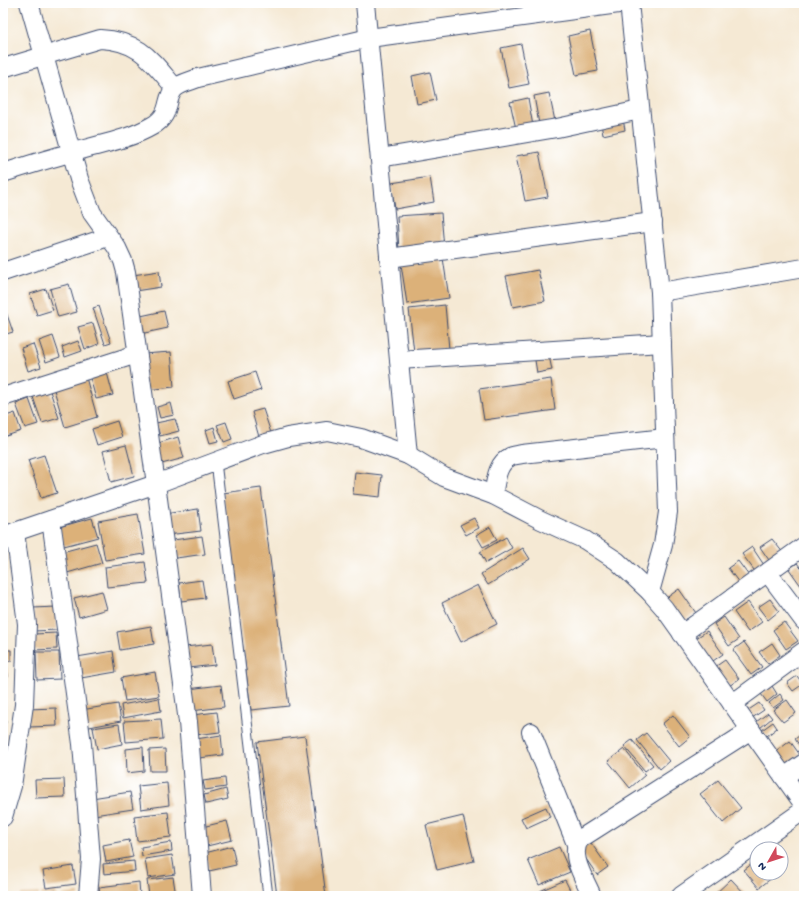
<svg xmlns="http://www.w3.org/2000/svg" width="807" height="899" viewBox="0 0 807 899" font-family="'Gochi Hand',sans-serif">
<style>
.building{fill:#dcb179}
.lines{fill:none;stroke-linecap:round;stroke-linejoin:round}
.service-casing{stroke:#3c4b70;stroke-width:11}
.minor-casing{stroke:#3c4b70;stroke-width:20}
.service{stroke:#fff;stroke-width:9}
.minor{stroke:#fff;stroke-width:18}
</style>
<rect width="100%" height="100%" fill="#fff"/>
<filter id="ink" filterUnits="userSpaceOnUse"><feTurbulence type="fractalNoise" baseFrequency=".025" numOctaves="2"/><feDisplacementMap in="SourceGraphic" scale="8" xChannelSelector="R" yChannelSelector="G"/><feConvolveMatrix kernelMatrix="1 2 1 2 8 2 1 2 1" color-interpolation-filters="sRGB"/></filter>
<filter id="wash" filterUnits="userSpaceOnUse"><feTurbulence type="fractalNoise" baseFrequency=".012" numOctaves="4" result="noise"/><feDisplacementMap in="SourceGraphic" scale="16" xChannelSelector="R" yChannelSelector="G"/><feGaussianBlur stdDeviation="0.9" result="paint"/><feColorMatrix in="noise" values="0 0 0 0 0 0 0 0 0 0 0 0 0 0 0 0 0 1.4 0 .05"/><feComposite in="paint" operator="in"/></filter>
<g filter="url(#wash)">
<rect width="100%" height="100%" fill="#f5e9d4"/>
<g id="blocks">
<g class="building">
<polygon points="590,31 598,71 576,75 568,36"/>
<polygon points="521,44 529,84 509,88 501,48"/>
<polygon points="430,72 436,100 417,104 412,76"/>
<polygon points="549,93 555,121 539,124 534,96"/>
<polygon points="528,98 533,126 516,129 510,102"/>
<polygon points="623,119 625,130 603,135 601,124"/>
<polygon points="539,152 548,197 525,201 516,156"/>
<polygon points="430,177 434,202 395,209 391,183"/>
<polygon points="441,213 444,248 399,251 397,216"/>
<polygon points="443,258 449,298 407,304 401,264"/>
<polygon points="538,270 545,301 513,307 506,276"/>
<polygon points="159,271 161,287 135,291 133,275"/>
<polygon points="69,284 77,312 58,317 50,289"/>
<polygon points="46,289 53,310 37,315 30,294"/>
<polygon points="445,305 449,349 414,352 409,309"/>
<polygon points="99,306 111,342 105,344 93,308"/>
<polygon points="3,309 5,309 13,332 3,335"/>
<polygon points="164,311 168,328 140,334 136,317"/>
<polygon points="93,323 99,344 85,349 78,327"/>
<polygon points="53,336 60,357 46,362 39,341"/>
<polygon points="78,341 82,351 65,357 62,347"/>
<polygon points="33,344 41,367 28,371 21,348"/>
<polygon points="548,351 552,370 537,373 534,354"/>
<polygon points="171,352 174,387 146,390 143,354"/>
<polygon points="106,369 113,395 96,399 89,374"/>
<polygon points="255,372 261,390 234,399 228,381"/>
<polygon points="85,374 97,417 65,427 52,383"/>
<polygon points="551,379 555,410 484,420 479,389"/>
<polygon points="50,391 59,418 42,423 33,397"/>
<polygon points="29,399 38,424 25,428 16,404"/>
<polygon points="171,403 174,415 160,418 157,407"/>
<polygon points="263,409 271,433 259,437 252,412"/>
<polygon points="15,413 21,431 3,437 3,417"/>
<polygon points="175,419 179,431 160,436 156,423"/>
<polygon points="117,421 122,437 97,445 92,429"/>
<polygon points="226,422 232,439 224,442 217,425"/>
<polygon points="214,427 218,441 210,443 206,430"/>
<polygon points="178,437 184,458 158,465 152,445"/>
<polygon points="126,445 134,476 111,482 103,451"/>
<polygon points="44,455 57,493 41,498 28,460"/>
<polygon points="355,472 382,475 380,497 353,494"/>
<polygon points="261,488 289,706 251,710 223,493"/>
<polygon points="198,509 201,531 167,535 164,514"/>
<polygon points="138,514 145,554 105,560 98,521"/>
<polygon points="92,518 98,537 64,546 59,527"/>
<polygon points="474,518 479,528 466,535 460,525"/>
<polygon points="490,527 497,540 483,547 476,535"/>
<polygon points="202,536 205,554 169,559 166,541"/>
<polygon points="506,537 512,548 486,563 480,552"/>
<polygon points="772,539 784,554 771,563 760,547"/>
<polygon points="96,543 102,563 67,573 62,552"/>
<polygon points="752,547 766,568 757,574 742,554"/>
<polygon points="523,548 530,559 488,585 481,574"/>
<polygon points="738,561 752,580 742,587 728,568"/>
<polygon points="145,562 148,583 107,587 105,567"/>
<polygon points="797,563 804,572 804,590 789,569"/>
<polygon points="202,580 205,598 181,601 179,583"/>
<polygon points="478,585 497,624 461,642 442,603"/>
<polygon points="679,589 696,613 682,622 665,599"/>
<polygon points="102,591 107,609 79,617 74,598"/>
<polygon points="770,599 779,611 768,620 758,607"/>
<polygon points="748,602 762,622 748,632 734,612"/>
<polygon points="56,607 57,630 34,631 33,608"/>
<polygon points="724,617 739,639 729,646 714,624"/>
<polygon points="784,622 798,641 786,649 773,630"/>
<polygon points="151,626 154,644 120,650 117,632"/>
<polygon points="707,631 723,654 710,663 693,640"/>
<polygon points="56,633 57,649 34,650 34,634"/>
<polygon points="744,642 762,667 751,675 733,650"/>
<polygon points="772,643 780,655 768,664 759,652"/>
<polygon points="212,644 215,665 188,668 185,647"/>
<polygon points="3,650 11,650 11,661 3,662"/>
<polygon points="113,651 116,672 81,678 77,657"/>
<polygon points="36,652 59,652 60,679 37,680"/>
<polygon points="725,660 739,679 729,686 715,667"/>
<polygon points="3,666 7,666 8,677 3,677"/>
<polygon points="155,672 159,696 125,701 121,678"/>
<polygon points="797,676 803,684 793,691 787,683"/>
<polygon points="221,685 224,707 191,711 188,689"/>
<polygon points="772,686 777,694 767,702 761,694"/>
<polygon points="780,694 784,700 773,708 769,703"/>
<polygon points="159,698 161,711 123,718 121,705"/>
<polygon points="787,700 796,713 783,722 773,710"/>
<polygon points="759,703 764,710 752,718 747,711"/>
<polygon points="3,704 5,704 6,723 3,723"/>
<polygon points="118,704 121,721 84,728 81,710"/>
<polygon points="56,708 57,726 29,727 28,709"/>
<polygon points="217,712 220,732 195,735 192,715"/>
<polygon points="768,713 772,718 760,728 756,722"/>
<polygon points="673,715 690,737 679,746 662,724"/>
<polygon points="161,719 163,739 126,742 124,721"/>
<polygon points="773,722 777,728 767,736 762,730"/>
<polygon points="119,724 122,744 97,749 93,728"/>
<polygon points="804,732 804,747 802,749 795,739"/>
<polygon points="646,733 669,761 660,769 637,740"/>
<polygon points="221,735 223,755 199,758 196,739"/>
<polygon points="305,736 326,896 277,896 257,742"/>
<polygon points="632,740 653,765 645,771 624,746"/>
<polygon points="790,741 800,755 787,765 777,751"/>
<polygon points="143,747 144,771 127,773 126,749"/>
<polygon points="165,749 166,771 150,771 149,750"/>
<polygon points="624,749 645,775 630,788 608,761"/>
<polygon points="225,778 226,787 205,790 203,781"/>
<polygon points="804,778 804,791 798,782"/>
<polygon points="64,779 65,797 36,798 35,780"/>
<polygon points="718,780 741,808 723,823 700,794"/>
<polygon points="167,783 169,805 141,809 138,786"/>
<polygon points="226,789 228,799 206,804 204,795"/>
<polygon points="130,792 133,809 94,815 92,798"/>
<polygon points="546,807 550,817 526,828 521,818"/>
<polygon points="168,812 171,837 137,841 134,816"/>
<polygon points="463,816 474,861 437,870 426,825"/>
<polygon points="227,821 232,840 207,846 202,827"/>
<polygon points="129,840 133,857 106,862 103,845"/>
<polygon points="171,842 172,851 142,856 141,847"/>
<polygon points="591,843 608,867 597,875 580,850"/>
<polygon points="232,846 236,865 209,871 205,853"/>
<polygon points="559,847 570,872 539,885 528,860"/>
<polygon points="172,855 175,874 148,878 145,859"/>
<polygon points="757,860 757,873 778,873 759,888 744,870"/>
<polygon points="134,861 135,871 104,874 103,864"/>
<polygon points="73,866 76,884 46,888 43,871"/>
<polygon points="173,877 176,896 149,896 147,880"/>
<polygon points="731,879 747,896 713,896"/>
<polygon points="565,880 572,894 567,896 543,896 540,891"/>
<polygon points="139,882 140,896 100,896 99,887"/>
<polygon points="56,891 57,896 41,896 41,893"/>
<polygon points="237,892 238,896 222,896 222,895"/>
<polygon points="39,893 39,896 21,896 21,894"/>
<polygon points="79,893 79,896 62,896 62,895"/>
</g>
</g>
</g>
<g filter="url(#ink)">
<use href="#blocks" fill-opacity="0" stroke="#3c4b70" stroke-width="1"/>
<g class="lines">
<defs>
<polyline id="service" points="216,462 268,896"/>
<g id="minor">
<polyline points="29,3 79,179 92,213 117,248 123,261 126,272 156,484 188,722 202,896"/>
<polyline points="365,3 408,455"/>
<polyline points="629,3 660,292 668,512 663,545 650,592"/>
<path d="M3,68L100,39C140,41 151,60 175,88"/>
<polyline points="380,158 557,128 640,110"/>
<path d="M3,173C26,166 50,158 74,152C100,144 128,140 152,126C173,114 164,99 175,88C181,83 191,81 198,78L369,38L626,3"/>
<polyline points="389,258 653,222"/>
<polyline points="3,272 108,237"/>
<polyline points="660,292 804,268"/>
<polyline points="399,360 662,343"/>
<polyline points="3,397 137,354"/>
<path d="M493,495C496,482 496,464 510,457C513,455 518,455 522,454L665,438"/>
<polyline points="51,520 82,744 91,859 88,896"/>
<polyline points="3,536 156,484 263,444 288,437 327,431 361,438 408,455 444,477 493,495 541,520 585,540 617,561 650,592 664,608 804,805"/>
<polyline points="768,573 804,621"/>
<polyline points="682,634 804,546"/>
<polyline points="732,704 804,651"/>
<polyline points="531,732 576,844"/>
<polyline points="784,777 804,763"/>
<polyline points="3,817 12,786 24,705 27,624 15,532"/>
<path d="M592,896C585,879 568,855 580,839L751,730"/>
<polyline points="681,896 804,810"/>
</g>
</defs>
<use href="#service" class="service-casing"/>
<use href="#minor" class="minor-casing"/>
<use href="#service" class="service"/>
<use href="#minor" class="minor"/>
</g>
</g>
<rect width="807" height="899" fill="none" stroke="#fff" stroke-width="16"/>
<g transform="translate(769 861) rotate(231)"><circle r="19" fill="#ffffff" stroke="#a4acbf"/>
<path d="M0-3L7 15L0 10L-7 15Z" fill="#d1495b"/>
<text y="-6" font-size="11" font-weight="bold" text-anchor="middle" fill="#1b2f5e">N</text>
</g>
</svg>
